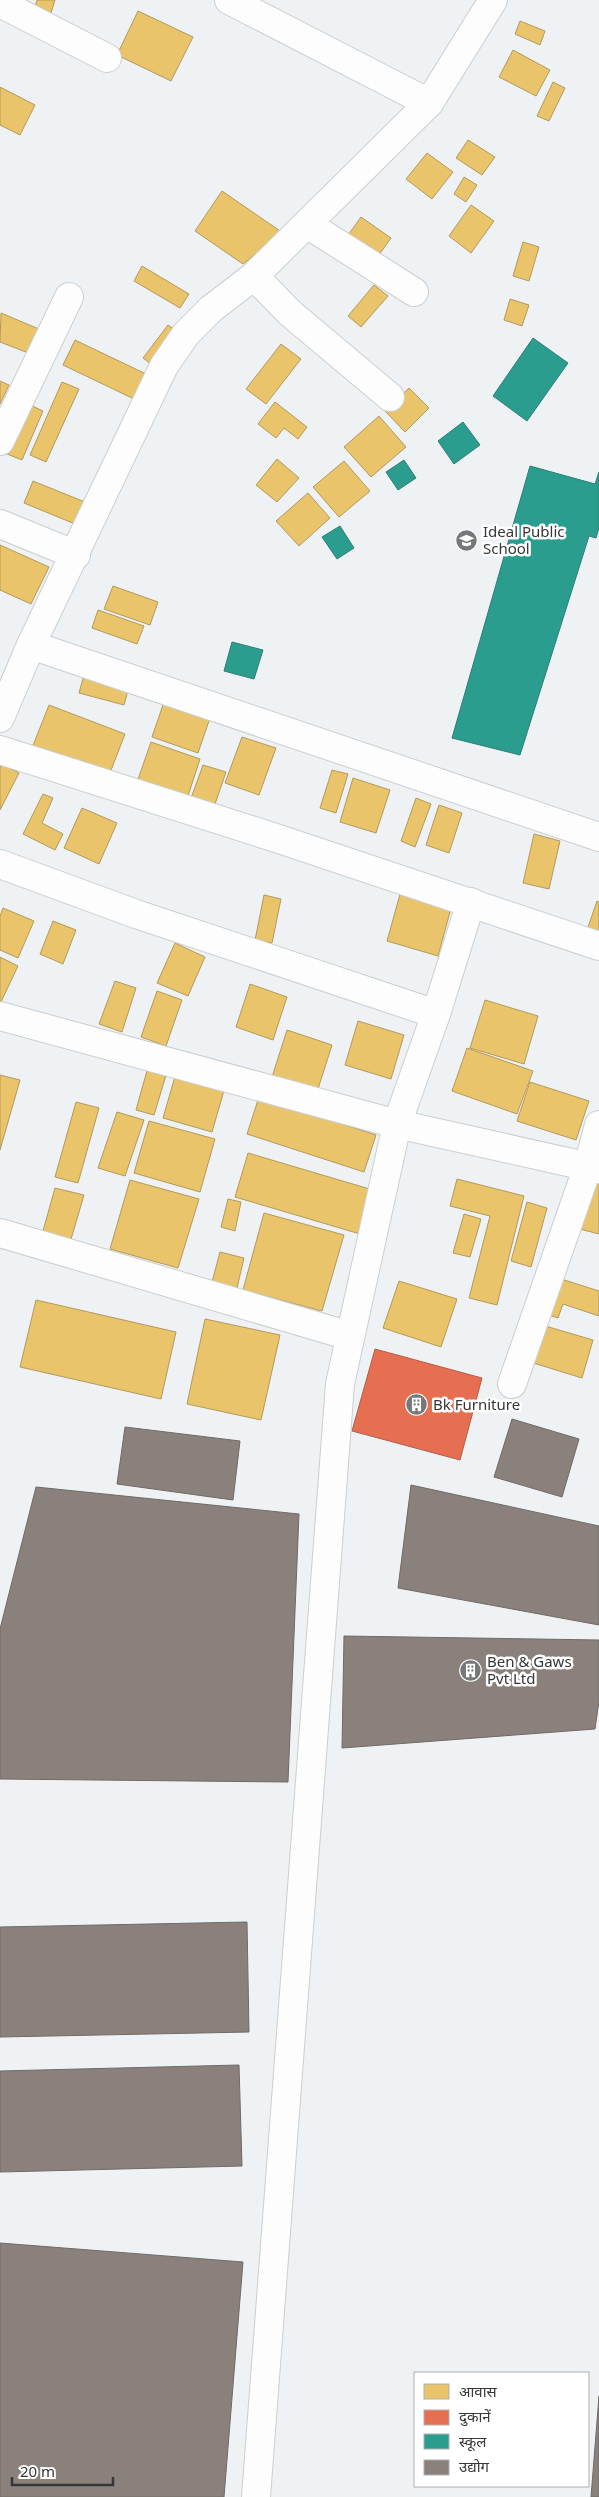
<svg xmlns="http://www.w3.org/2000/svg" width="599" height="2497" viewBox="0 0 599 2497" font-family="'Noto Sans','Noto Sans Devanagari',sans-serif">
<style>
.homes{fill:#e9c46a;stroke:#b3995b}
.shops{fill:#e76f51;stroke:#b15e49}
.schools{fill:#2a9d8f;stroke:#2d7e75}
.industry{fill:#8a817c;stroke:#706a67}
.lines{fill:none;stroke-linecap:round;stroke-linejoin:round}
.minor-casing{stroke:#cbcecf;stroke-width:30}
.minor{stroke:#fdfdfd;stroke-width:28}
.labels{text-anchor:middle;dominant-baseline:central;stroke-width:5;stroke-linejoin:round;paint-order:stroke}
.poi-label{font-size:15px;fill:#343637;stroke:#fff;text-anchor:start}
</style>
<rect width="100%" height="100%" fill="#eff2f4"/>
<g class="homes">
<polygon points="37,0 55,0 50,16 34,10"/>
<polygon points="138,11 193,37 171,81 117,55"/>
<polygon points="520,21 545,31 540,45 515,34"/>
<polygon points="513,50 550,70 536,96 499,77"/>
<polygon points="553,82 565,88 549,121 537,116"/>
<polygon points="0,87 35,105 20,135 0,125"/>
<polygon points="468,140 495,157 482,175 456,158"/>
<polygon points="427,153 453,172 432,199 406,179"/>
<polygon points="464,177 477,185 466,202 454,194"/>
<polygon points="222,191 283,233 243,264 195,231"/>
<polygon points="471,205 494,221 471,253 449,236"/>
<polygon points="361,217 391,238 376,259 346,238"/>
<polygon points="523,242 539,247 529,281 513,276"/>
<polygon points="142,266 189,294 180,308 134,281"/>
<polygon points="374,285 388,296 361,327 348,316"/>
<polygon points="510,299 529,305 522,326 504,320"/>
<polygon points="1,313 46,332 36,356 0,342"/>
<polygon points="168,325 180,333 155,367 143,358"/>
<polygon points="75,340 146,374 134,399 63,365"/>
<polygon points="281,344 301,359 266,404 246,389"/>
<polygon points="0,381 9,385 0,404"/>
<polygon points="62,382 79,389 46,462 30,455"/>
<polygon points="409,388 429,408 405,432 385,411"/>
<polygon points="275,402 307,427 298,439 284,428 276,438 258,424"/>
<polygon points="28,404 43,411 22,460 7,454"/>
<polygon points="379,416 406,447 371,477 344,447"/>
<polygon points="277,459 299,478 277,502 256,485"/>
<polygon points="344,461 370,491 339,517 313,487"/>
<polygon points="33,481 85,502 75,524 24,503"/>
<polygon points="308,493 330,518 299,546 276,521"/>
<polygon points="0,545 49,567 31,604 0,590"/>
<polygon points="113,586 158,602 150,625 104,609"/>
<polygon points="98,610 144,626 137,644 92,628"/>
<polygon points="85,671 130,683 124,705 79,693"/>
<polygon points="166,696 212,712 198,753 152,737"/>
<polygon points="49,705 125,734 108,778 32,748"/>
<polygon points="242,737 276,748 259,795 225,783"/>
<polygon points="151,742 200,759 186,802 136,785"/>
<polygon points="2,764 19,773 0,810 0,768"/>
<polygon points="203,765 226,772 213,810 190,801"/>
<polygon points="332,770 348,774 336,813 320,808"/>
<polygon points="353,778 390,790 376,833 340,822"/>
<polygon points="43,794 53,798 42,823 63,834 55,850 23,834"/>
<polygon points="416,798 431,804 415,847 401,841"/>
<polygon points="439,805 462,813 449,853 426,845"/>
<polygon points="82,808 117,823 99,864 64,848"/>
<polygon points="534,834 560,841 549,889 523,883"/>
<polygon points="402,887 453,901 438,956 387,941"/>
<polygon points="264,895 281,899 272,943 255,940"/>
<polygon points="597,901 599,902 599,934 587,930"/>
<polygon points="3,908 34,921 18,958 0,950 0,916"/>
<polygon points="53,921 76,930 63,964 40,954"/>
<polygon points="175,943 205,957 188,996 157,983"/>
<polygon points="0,957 18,966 0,1004"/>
<polygon points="115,981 136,988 122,1032 99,1024"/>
<polygon points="250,984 287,997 273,1040 236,1027"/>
<polygon points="157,991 182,1000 166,1046 141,1037"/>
<polygon points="485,1000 538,1016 524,1064 470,1048"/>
<polygon points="358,1021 404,1035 391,1079 345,1065"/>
<polygon points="287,1030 332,1045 317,1092 272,1077"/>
<polygon points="467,1048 533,1071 517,1114 452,1091"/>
<polygon points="148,1067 167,1072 154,1115 136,1110"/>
<polygon points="176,1073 225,1087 212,1132 163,1118"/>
<polygon points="0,1075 20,1080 0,1150"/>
<polygon points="530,1082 589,1101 576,1140 517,1121"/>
<polygon points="259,1097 376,1135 364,1172 247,1134"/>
<polygon points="76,1102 99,1108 78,1183 55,1177"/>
<polygon points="117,1112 144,1120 125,1176 98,1168"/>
<polygon points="149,1121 215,1139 200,1192 134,1173"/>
<polygon points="248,1153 373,1190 360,1234 235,1197"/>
<polygon points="599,1176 599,1234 576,1228"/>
<polygon points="457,1179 524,1196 497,1305 469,1298 490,1216 450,1206"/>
<polygon points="130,1180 199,1199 178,1268 110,1249"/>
<polygon points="55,1188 84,1195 69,1246 41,1238"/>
<polygon points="228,1199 241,1202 235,1231 221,1227"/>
<polygon points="527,1202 547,1208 531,1267 511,1261"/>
<polygon points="264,1213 344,1235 322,1311 243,1290"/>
<polygon points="464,1214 481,1219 470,1257 453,1253"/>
<polygon points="220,1252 244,1258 237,1288 212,1282"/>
<polygon points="558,1278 599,1291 599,1316 563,1304 558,1318 546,1314"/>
<polygon points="399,1281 457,1299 441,1347 383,1328"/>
<polygon points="36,1300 176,1332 161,1399 20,1367"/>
<polygon points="205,1319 280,1335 261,1420 187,1404"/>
<polygon points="542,1325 593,1340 582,1378 530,1362"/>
</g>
<polygon class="shops" points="375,1349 482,1378 460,1460 352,1431"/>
<g class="schools">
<polygon points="533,338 568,363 527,421 493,396"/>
<polygon points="463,422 480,445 454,464 438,441"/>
<polygon points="404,460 416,478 398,490 386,472"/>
<polygon points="530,466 595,484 599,472 599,528 596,538 589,536 520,755 452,738"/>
<polygon points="340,526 354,548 337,559 322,537"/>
<polygon points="232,642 263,650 254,679 224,671"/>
</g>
<g class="industry">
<polygon points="512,1419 579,1439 562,1497 494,1477"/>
<polygon points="125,1427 240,1441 233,1500 117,1484"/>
<polygon points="411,1485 599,1526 599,1625 398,1588"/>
<polygon points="36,1487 299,1514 288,1782 0,1779 0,1629"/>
<polygon points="344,1636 599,1640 599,1701 595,1729 342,1748"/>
<polygon points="247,1922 249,2032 0,2037 0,1927"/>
<polygon points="239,2065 242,2166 0,2172 0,2071"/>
<polygon points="0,2243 243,2262 224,2497 0,2497"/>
<polygon points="599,2396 599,2497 591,2497"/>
</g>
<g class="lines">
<defs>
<g id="minor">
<polyline points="229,0 429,103"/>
<polyline points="0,3 107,58"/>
<polyline points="307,224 414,292"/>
<polyline points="254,276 290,313 390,397"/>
<polyline points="0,441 69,297"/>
<polyline points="0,524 76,555"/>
<polyline points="31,645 599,837"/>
<polyline points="0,718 31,645 164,366 186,334 211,309 254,276 429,103 493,0"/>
<polyline points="0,750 276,838 599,946"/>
<polyline points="0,864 136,914 436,1014"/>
<polyline points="0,1016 397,1124 599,1169"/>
<polyline points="0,1233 350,1336"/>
<polyline points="512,1384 588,1166 599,1125"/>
<polyline points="256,2497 340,1384 397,1124 436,1014 471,902"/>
</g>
</defs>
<use href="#minor" class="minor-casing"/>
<use href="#minor" class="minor"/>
</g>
<defs>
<symbol id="school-disc" viewBox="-11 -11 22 22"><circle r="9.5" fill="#757879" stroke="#fff"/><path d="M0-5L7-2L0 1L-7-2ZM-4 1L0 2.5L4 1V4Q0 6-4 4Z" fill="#fff"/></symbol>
<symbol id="building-disc" viewBox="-11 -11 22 22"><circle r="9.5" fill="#757879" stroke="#fff"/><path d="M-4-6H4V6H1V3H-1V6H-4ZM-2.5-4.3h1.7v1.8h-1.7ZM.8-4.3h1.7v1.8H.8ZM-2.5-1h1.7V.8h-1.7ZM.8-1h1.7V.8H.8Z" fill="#fff"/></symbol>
</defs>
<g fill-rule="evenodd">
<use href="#school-disc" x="454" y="528" width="25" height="25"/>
<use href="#building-disc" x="404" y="1392" width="25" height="25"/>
<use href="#building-disc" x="458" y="1658" width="25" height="25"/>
</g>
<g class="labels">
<g class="poi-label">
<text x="483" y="531">Ideal Public<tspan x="483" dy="17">School</tspan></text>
<text x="433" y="1404">Bk Furniture</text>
<text x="487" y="1661">Ben &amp; Gaws<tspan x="487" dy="17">Pvt Ltd</tspan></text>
</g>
</g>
<rect x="414" y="2372" width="175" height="115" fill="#ffffff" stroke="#aeafaf"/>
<rect x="424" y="2384" width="25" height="15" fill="#e9c46a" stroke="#aeafaf"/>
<text x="459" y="2397" font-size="15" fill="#343637">आवास</text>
<rect x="424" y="2410" width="25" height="15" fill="#e76f51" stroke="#aeafaf"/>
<text x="459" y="2422" font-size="15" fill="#343637">दुकानें</text>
<rect x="424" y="2434" width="25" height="15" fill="#2a9d8f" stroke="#aeafaf"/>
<text x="459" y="2447" font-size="15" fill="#343637">स्कूल</text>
<rect x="424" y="2460" width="25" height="15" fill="#8a817c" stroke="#aeafaf"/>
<text x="459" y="2472" font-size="15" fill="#343637">उद्योग</text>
<path d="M12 2477v8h101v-8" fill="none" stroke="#343637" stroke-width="2.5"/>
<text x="20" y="2477" font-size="15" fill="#343637" stroke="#ffffff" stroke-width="4" paint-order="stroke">20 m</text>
</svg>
